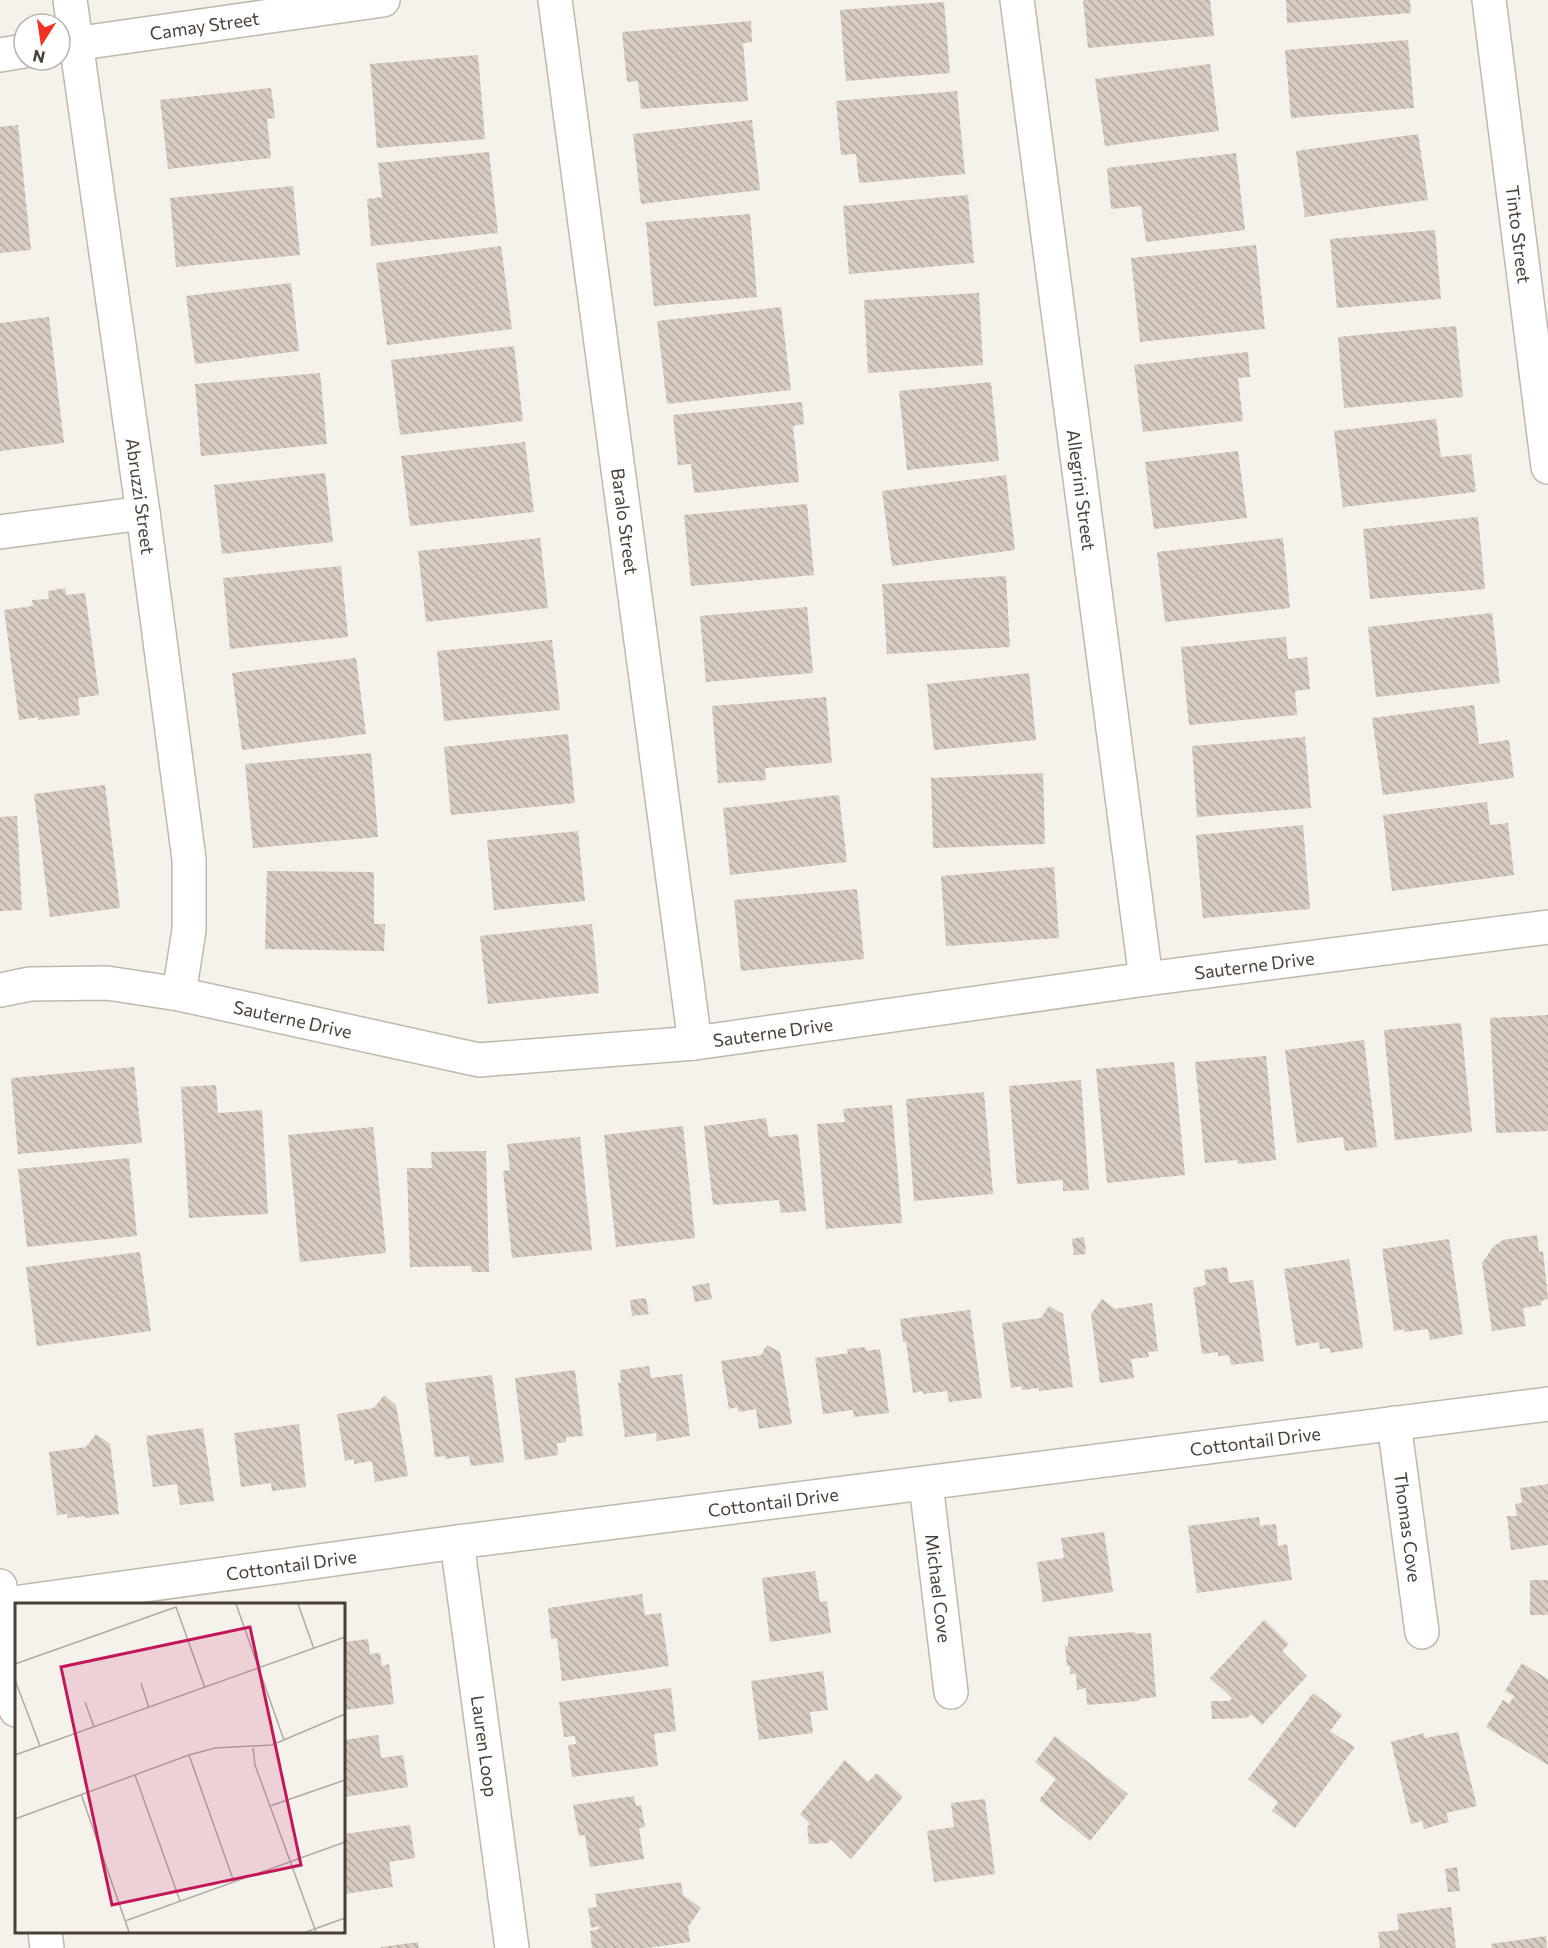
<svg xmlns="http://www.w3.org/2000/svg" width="1548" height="1948" viewBox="0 0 1548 1948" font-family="Commissioner,sans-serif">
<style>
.building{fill:url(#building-back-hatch)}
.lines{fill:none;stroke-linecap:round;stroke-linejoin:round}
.street-casing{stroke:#c0b8ae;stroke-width:36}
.street{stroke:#fff;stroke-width:33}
.labels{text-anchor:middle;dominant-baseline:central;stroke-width:6;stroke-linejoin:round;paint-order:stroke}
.street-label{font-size:18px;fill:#494139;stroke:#fff}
.inset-road{fill:none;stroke:#b0aba4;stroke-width:1.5}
.view{fill:#c2185b;fill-opacity:0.15;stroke:#c2185b;stroke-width:3}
.inset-edge{fill:none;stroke:#494139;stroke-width:3}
</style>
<defs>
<pattern id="building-back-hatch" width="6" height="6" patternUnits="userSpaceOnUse" patternTransform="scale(1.5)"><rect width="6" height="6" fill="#d6ccc1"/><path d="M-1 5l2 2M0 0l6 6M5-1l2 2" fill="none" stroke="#b0a79e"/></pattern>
</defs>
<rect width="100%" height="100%" fill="#f5f1eb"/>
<g class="building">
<polygon points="1083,0 1210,0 1214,36 1088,48"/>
<polygon points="1286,0 1410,0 1411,13 1287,23"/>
<polygon points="944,2 950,73 846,81 840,10"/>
<polygon points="751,21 752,42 743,43 748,101 641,109 638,81 627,82 622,32"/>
<polygon points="1408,40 1414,108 1291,118 1285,50"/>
<polygon points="478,55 485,139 377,148 370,64"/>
<polygon points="1210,64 1219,131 1105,146 1095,79"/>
<polygon points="271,88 275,118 267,119 271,158 168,169 160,100"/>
<polygon points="957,91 965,174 859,183 856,154 841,155 836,101"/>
<polygon points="752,120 760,190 641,204 633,134"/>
<polygon points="18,125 31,250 0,253 0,127"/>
<polygon points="1418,134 1428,200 1305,217 1296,151"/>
<polygon points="489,152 498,233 371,246 367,199 382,197 378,163"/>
<polygon points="1236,153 1245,230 1146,242 1141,206 1111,209 1107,168"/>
<polygon points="293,186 300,255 176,267 170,198"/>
<polygon points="968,195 974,263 849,274 843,206"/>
<polygon points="750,214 757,297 654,306 646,222"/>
<polygon points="1435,230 1441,299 1337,308 1330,239"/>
<polygon points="1256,245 1265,329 1140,342 1131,258"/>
<polygon points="501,246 512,329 387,345 376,263"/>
<polygon points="291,283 299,351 195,364 186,296"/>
<polygon points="979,293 983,365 868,373 864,300"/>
<polygon points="781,307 791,390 667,404 657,321"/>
<polygon points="49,317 64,443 0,451 0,323"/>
<polygon points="1456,326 1463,397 1344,408 1338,337"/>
<polygon points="514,346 523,421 400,435 391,360"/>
<polygon points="1248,352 1250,377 1238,378 1243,421 1143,432 1134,365"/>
<polygon points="320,373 327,444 201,456 195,384"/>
<polygon points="991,382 999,461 907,470 899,391"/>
<polygon points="802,402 804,424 793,426 799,482 694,493 691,464 678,465 673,415"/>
<polygon points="1436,419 1441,457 1471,454 1476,492 1343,507 1334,431"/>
<polygon points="525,442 534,512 410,526 401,456"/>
<polygon points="1238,451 1247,518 1154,529 1145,462"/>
<polygon points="325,473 333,542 222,554 214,485"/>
<polygon points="1006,475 1015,550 892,566 882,491"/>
<polygon points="807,504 814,575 691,586 684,515"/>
<polygon points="1478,517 1485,589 1370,599 1363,529"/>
<polygon points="540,538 548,608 426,622 418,551"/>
<polygon points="1283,538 1290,608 1165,622 1157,552"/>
<polygon points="341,566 348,637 230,649 223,578"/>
<polygon points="1006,576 1010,647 887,654 882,584"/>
<polygon points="65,588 66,595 85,593 99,695 78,698 80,715 38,720 38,717 19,720 4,610 33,606 32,600 49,599 48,591"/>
<polygon points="807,607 813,673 706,682 700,616"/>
<polygon points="1492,613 1500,683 1376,697 1368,627"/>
<polygon points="1286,637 1288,659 1307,657 1310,689 1295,691 1297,715 1189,725 1181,647"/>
<polygon points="552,640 560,710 444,721 437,651"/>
<polygon points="356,658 366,734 242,750 232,673"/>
<polygon points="1029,673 1036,740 934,750 927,684"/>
<polygon points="826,697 832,763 765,768 766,780 718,783 712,706"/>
<polygon points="1474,705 1479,744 1509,740 1514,778 1383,795 1372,718"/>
<polygon points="568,734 575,803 451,815 444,747"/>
<polygon points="1305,737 1311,808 1197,817 1192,746"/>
<polygon points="371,753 378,837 253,848 245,764"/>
<polygon points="1043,773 1045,844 933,848 931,778"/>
<polygon points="105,785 120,908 50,917 34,794"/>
<polygon points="839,795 847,862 730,875 723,808"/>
<polygon points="1487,802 1490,825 1508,823 1514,875 1392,891 1383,815"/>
<polygon points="17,816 22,910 0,911 0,817"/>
<polygon points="1303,825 1310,909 1203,918 1196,835"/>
<polygon points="578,831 585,901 494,910 487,840"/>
<polygon points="1054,867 1059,938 946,946 941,876"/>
<polygon points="267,871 374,872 374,924 385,924 384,951 265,949"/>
<polygon points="857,889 864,959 741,971 734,900"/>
<polygon points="592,924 599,993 488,1004 480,936"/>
<polygon points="1548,1015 1548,1131 1496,1133 1490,1018"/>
<polygon points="1461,1023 1472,1132 1395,1140 1384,1030"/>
<polygon points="1364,1040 1377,1147 1345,1151 1343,1137 1297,1143 1285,1050"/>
<polygon points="1266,1056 1276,1160 1238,1164 1237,1160 1205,1163 1195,1062"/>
<polygon points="1174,1062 1185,1175 1107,1183 1096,1069"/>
<polygon points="134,1067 142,1143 18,1154 11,1078"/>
<polygon points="1081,1080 1089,1190 1063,1191 1063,1180 1017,1184 1009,1086"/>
<polygon points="216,1085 218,1113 262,1110 268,1214 189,1218 181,1087"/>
<polygon points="984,1092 993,1194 914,1201 906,1099"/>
<polygon points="892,1105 902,1223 826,1229 817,1124 845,1122 843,1109"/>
<polygon points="766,1118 769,1137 798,1134 806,1211 781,1213 779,1200 713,1205 704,1126"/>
<polygon points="683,1126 695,1238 616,1247 604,1135"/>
<polygon points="373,1127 386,1253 300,1262 288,1135"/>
<polygon points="580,1137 592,1250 512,1258 503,1171 510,1170 507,1144"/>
<polygon points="486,1151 489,1272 472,1272 471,1266 410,1267 407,1168 432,1168 431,1152"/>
<polygon points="129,1158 137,1236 27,1247 18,1169"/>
<polygon points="1537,1235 1539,1252 1543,1251 1548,1299 1541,1301 1542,1305 1523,1308 1526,1326 1492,1331 1482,1263 1494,1246 1503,1240"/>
<polygon points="1084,1237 1086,1254 1074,1255 1072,1239"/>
<polygon points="1449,1239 1463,1334 1430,1340 1428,1329 1404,1332 1404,1329 1394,1331 1382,1249"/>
<polygon points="140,1252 151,1331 37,1346 26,1267"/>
<polygon points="1349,1259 1363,1348 1330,1353 1330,1348 1320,1349 1319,1342 1296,1346 1284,1269"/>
<polygon points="1227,1267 1229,1283 1253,1280 1264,1361 1231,1365 1229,1355 1218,1356 1218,1352 1202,1354 1193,1288 1206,1285 1204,1270"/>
<polygon points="709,1283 712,1299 695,1302 692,1286"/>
<polygon points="646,1298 649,1314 632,1316 630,1300"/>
<polygon points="1102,1299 1115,1309 1152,1303 1158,1351 1148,1352 1149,1357 1131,1359 1134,1378 1100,1383 1091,1314"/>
<polygon points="1049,1306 1063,1314 1073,1387 1039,1391 1039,1388 1022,1390 1021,1386 1011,1388 1002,1323 1041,1318"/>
<polygon points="970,1310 982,1398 949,1402 947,1391 923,1394 923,1391 913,1393 906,1342 903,1342 900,1319"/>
<polygon points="767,1345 780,1352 792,1424 759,1429 756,1409 739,1412 737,1407 729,1409 721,1361 761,1355"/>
<polygon points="865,1347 866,1351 880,1349 889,1413 854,1417 853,1410 823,1414 815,1358 848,1353 847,1349"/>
<polygon points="649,1366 651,1378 682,1374 690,1436 657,1441 656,1433 625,1437 618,1383 621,1383 620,1370"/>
<polygon points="575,1370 583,1436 566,1437 566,1442 557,1443 558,1455 525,1460 515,1378"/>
<polygon points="492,1375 504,1462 471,1466 469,1456 445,1459 445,1456 435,1457 425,1383"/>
<polygon points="384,1395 396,1405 408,1476 375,1482 372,1461 354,1464 354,1459 345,1461 337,1414 374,1408"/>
<polygon points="299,1424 306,1487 272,1491 271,1483 241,1487 234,1433"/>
<polygon points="203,1428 214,1501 180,1505 177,1484 153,1487 146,1436"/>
<polygon points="96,1434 110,1444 119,1514 86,1518 85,1516 68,1518 67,1514 57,1515 49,1452 86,1447"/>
<polygon points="1548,1484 1548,1545 1511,1550 1507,1516 1517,1516 1515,1504 1522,1503 1520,1488"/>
<polygon points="1259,1517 1260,1526 1276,1524 1278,1546 1287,1544 1292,1580 1197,1593 1188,1526"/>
<polygon points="1104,1532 1113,1592 1043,1602 1037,1562 1064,1558 1061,1538"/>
<polygon points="815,1571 820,1602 827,1601 831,1633 770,1642 762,1578"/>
<rect x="1530" y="1580" width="18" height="35"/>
<polygon points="642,1594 645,1615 661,1613 669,1666 562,1681 557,1638 551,1639 548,1608"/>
<polygon points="1264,1620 1289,1644 1282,1651 1307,1676 1262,1725 1251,1714 1247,1718 1212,1719 1211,1701 1230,1701 1232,1698 1210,1678"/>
<polygon points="1135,1632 1135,1634 1151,1633 1156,1697 1139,1699 1139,1701 1087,1705 1086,1688 1077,1690 1076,1674 1070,1674 1070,1666 1067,1666 1065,1646 1068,1646 1068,1637"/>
<polygon points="368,1639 370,1654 380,1653 382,1666 389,1664 394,1704 344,1710 344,1642"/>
<polygon points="1522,1663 1548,1679 1548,1765 1486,1727 1503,1700 1509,1704 1514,1696 1505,1691"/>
<polygon points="823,1671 828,1710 810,1712 813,1733 759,1740 751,1681"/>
<polygon points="671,1688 676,1731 654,1734 658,1766 572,1777 568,1745 576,1744 575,1736 564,1737 559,1702"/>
<polygon points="1313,1693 1342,1715 1330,1731 1355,1747 1295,1828 1272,1811 1278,1802 1248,1779"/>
<polygon points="1458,1732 1477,1806 1446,1813 1449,1822 1424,1829 1422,1821 1411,1824 1391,1742 1424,1733 1425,1738"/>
<polygon points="378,1735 381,1758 403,1755 408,1787 344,1797 344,1740"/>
<polygon points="1055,1736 1128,1794 1090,1841 1039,1800 1056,1779 1035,1762"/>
<polygon points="845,1760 868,1782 877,1773 903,1797 851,1859 831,1839 828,1843 809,1844 807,1827 810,1824 800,1814"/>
<polygon points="634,1796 636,1806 641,1805 645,1827 639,1828 644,1859 590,1867 585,1835 579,1836 573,1805"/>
<polygon points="985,1799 995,1874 934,1882 927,1831 954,1827 951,1803"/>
<polygon points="410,1825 415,1858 389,1862 393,1887 344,1894 344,1834"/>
<polygon points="1457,1867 1460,1891 1448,1892 1445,1869"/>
<polygon points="681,1882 683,1895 701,1908 688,1927 690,1942 648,1948 592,1948 590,1931 599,1929 599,1926 591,1928 588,1908 597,1907 595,1894"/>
<polygon points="1451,1907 1456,1948 1380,1948 1378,1932 1399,1930 1397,1914"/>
<polygon points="1546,1936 1547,1948 1492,1948 1491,1944"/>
<polygon points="418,1942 419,1948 381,1948 381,1947"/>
</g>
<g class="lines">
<defs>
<g id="street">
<path id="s1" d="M70,0L143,513L189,859V930L179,994"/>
<path id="s2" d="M555,0L695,1043"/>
<path id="s3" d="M1017,0L1146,979"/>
<path id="s4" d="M1489,0L1548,467"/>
<path id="s5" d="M60,46L383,0"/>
<polyline points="0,55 24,51"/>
<polyline points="0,532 143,513"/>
<path id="s6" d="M0,990L30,984L107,983L179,994L479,1060L695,1043L1146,979L1548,927"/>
<path id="s7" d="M1394,1423L1422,1632"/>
<path id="s8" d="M926,1484L951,1692"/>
<path id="s9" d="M457,1542L512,1948"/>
<polyline points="0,1586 16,1710"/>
<path id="s10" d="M0,1605L457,1542L1548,1404"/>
<polyline points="45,1932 47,1948"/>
</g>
</defs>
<use href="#street" class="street-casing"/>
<use href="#street" class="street"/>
</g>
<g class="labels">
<g class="street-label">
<text stroke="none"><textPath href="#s5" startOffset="146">Camay Street</textPath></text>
<text stroke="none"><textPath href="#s4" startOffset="236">Tinto Street</textPath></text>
<text stroke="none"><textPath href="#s3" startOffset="494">Allegrini Street</textPath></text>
<text stroke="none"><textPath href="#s1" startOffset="501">Abruzzi Street</textPath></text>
<text stroke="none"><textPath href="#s2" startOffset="526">Baralo Street</textPath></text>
<text stroke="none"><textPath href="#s6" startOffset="1269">Sauterne Drive</textPath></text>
<text stroke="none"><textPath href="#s6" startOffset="297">Sauterne Drive</textPath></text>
<text stroke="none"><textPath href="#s6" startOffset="783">Sauterne Drive</textPath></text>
<text stroke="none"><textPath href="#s10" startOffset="1266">Cottontail Drive</textPath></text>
<text stroke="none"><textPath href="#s10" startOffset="780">Cottontail Drive</textPath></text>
<text stroke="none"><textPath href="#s7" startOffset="105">Thomas Cove</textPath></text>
<text stroke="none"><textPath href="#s10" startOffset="294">Cottontail Drive</textPath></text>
<text stroke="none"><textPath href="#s8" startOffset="105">Michael Cove</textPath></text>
<text stroke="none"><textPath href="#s9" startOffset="206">Lauren Loop</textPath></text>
</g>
</g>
<g transform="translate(15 1603)">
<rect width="330" height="330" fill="#f5f1eb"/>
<path class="inset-road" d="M221,1L269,137M283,1L299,46M0,61L161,4L190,85M0,77L25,143M126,80L134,105M70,99L79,124M238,145L240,162L301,329M0,152L330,34M174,152L219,279M120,172L165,298M66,191L114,329M255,203L330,177M0,216L174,152L200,145L257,142L330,111M110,318L330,239M291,329L330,315"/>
<path class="view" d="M235,24L286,262L97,302L46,64Z"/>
<rect width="330" height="330" class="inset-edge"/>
</g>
<g transform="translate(42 42) rotate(192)"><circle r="28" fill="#ffffff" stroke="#b6b3b0" stroke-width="1.5"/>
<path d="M0-4.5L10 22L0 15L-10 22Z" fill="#f03227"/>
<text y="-9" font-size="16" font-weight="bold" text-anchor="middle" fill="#494139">N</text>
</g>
</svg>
